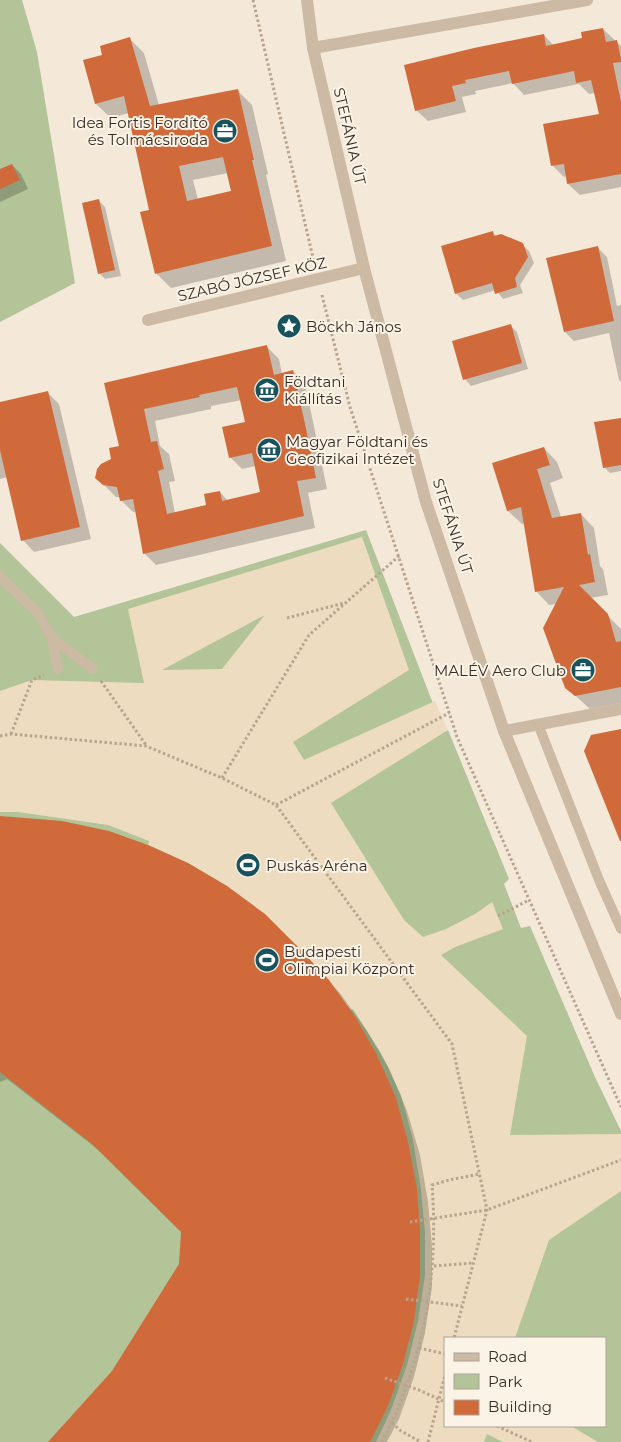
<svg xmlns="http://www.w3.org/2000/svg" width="621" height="1442" viewBox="0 0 621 1442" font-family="Montserrat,sans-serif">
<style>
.green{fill:#b2c498;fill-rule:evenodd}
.plaza{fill:#eddcbf;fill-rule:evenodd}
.shadow{fill:#0003;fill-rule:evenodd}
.building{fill:#d06a3b;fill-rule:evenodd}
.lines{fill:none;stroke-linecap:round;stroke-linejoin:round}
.path{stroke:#b9a48e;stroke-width:3;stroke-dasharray:2.5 2.5;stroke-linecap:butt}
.service{stroke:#cdbaa4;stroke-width:10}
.minor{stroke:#cdbaa4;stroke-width:12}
.tertiary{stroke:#cdbaa4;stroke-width:12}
.labels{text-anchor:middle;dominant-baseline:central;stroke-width:4;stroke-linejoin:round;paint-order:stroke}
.poi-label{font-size:15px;fill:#372d26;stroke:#fbf3e6;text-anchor:start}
.street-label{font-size:15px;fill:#372d26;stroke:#fbf3e6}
</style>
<rect width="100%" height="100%" fill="#f4e9d9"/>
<g class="green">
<polygon points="0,0 22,0 37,52 75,283 0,322"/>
<path d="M366,530L444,732L448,730L509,879L504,884L521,928L530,926L595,1077L621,1131V1134L612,1135L621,1150V1442H0V543L74,617ZM445,1338H605V1426H445Z"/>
</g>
<path class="plaza" d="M362,537L409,670L293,742L304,760L435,701L448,730L331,803L404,920L423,937L446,929L475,914L492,902L503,929L455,947L441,955L527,1036L510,1135L621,1134V1191L549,1240L515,1338H445V1426H571L598,1442H503L487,1434L484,1442H376L391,1410L407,1365L418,1321L425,1275V1232L421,1190L413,1140L401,1095L381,1053L353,1009L350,1010L328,980L265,915L227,886L188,863L148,845L149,841L108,825L18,812H0V691L32,680L144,683L128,609ZM264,616L222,669L162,670L263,616Z"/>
<g class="shadow">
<polygon points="603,29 621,46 621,187 580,195 568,184 567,176 564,177 553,166 545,125 600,115 595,93 589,94 579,84 524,95 513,83 475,91 476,94 462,97 466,112 428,121 416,110 405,66 544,35 554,46 584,39"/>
<path d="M130,39L144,53L159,105L238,91L252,105L268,174L266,175L286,261L171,288L156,273L150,211L129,113L111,118L96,104L84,61L104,56ZM228,173L232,191L198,200L193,180Z"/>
<polygon points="12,165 21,174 28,189 0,202 0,171"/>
<polygon points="99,201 105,207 121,276 105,279 99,273"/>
<polygon points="492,232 497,237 522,244 529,251 534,263 520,285 523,293 503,299 496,290 463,300 456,293"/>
<polygon points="598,248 607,257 617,306 621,305 621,382 619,380 609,333 574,341 565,332 548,259"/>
<polygon points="511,326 517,332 528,369 471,386 465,379"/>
<path d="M267,347L279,359L282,374L293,371L305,383L327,489L308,493L315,528L156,565L144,553L136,512H133L121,500L120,497H116L97,478L113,460L121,447L106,384ZM242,400L247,423L230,457L242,469L256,466L262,493L228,501L220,492L207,506L175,513L169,482L175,481L169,454L160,446L155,421L211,409V406Z"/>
<polygon points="47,392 59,404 91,539 34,552 23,540 8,477 0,479 0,403"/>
<polygon points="621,419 621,471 610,473 604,467"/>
<polygon points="544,448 557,462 563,478 550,483 561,517 581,514 594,528 600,566 603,569 608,595 590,598 621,629 621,703 590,709 566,687 557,604 549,605 536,591 525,523 522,524 508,511 494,464"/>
<polygon points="0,817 62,822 264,915 340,993 367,1031 389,1068 407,1111 420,1155 428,1202 432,1246 432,1287 425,1333 414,1377 399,1419 387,1442 50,1442 113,1372 180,1264 182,1232 105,1155 7,1079 0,1082"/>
</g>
<g class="building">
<polygon points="603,28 606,42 617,40 621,59 621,62 613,63 621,102 621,174 567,184 564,164 551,166 543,124 599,114 591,80 576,83 574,71 512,84 509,71 465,80 466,83 452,86 456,101 415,111 404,65 474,48 544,34 546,46 582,38 581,32"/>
<path d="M130,37L150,106L238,89L254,160H252L272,246L155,274L140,212L149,210L124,96L95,104L83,60L102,55L100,46ZM223,157L231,191L187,201L179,166Z"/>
<polygon points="12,164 20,180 0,189 0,169"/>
<polygon points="99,199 115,270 98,274 82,203"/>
<polygon points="493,231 494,236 501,234 523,243 528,257 515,278 517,287 495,294 492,283 455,294 441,246"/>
<polygon points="598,246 614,321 564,332 546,258"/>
<polygon points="511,324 522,363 463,380 452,341"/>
<path d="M267,345L274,375L293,370L305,424L316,478L297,481L304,516L143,554L133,499L120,501L117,487L103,485L95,478L97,469L101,464L111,459L109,448L119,446L104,383ZM237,387L245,422L222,427L229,458L252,453L260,492L222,501L220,491L204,494L206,505L167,514L158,471L164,469L157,441L151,442L144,409L200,397L199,395Z"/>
<polygon points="48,391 80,527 21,541 0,450 0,402"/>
<polygon points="621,418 621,465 603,468 594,422"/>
<polygon points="544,447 550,465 537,469 552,518 581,513 588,555 590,554 595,582 579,585 608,614 616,642 621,641 621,687 575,696 565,688 543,628 564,587 535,592 521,507 507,511 492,463"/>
<polygon points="621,729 621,841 620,841 584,751 591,735"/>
<polygon points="0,816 62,821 109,831 148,845 188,863 227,886 265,914 297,946 329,980 356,1018 377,1055 396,1098 408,1142 417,1189 420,1233 420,1275 414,1321 403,1364 388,1406 370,1442 48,1442 112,1371 179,1264 181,1232 91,1143 0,1072"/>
</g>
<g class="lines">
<g class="path">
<polyline points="253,0 314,262"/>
<polyline points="322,295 350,407 457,737 621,1107"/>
<polyline points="287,618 344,603"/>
<polyline points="101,681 146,745"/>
<polyline points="11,734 32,680 44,675"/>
<polyline points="0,736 11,734 146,746 222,778 276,805 452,1044 487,1210 454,1338"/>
<polyline points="222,778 309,635 399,556"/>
<polyline points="276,805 449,713"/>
<polyline points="498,916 529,900"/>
<polyline points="410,1222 487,1210 621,1160"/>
<polyline points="434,1266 473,1263"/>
<polyline points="406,1299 462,1306"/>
<polyline points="419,1348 445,1354"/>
<polyline points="385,1378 419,1390 445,1402"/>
<polyline points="392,1423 401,1431 421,1442"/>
<polyline points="497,1426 532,1442"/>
<path d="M382,1442C424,1361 439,1275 432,1185L449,1180L479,1174"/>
<polyline points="428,1442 445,1375"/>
</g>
<g class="service">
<polyline points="0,577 38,613 52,638 93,669"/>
<polyline points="52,638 58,669"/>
<polyline points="538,724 599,880 621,929"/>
</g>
<g class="minor">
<polyline points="313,48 587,0"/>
<polyline points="148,320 364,268"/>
<polyline points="504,731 621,709"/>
</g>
<polyline class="tertiary" points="307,0 313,48 364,268 426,502 504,731 621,1014"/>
</g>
<defs>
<symbol id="office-disc" viewBox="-11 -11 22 22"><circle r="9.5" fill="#18535d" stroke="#fbf3e6"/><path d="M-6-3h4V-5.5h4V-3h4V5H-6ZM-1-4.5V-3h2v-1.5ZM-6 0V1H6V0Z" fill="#fff"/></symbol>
<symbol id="sight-disc" viewBox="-11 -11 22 22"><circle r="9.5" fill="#18535d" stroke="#fbf3e6"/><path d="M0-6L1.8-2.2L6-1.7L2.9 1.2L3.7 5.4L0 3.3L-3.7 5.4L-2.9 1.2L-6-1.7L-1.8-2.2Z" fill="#fff"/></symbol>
<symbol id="museum-disc" viewBox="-11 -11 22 22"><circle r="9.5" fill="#18535d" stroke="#fbf3e6"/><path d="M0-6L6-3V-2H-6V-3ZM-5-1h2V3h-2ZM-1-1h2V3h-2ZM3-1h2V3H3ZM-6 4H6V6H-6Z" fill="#fff"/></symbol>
<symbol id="stadium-disc" viewBox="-11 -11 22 22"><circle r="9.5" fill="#18535d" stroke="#fbf3e6"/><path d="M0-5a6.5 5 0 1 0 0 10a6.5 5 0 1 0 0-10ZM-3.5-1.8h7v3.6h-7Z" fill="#fff"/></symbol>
</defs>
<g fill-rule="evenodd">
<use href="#office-disc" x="211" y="117" width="28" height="28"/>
<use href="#sight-disc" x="275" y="312" width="28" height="28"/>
<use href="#museum-disc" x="253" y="376" width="28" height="28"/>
<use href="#museum-disc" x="255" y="436" width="28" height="28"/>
<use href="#office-disc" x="569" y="656" width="28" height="28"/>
<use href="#stadium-disc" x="234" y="851" width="28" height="28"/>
<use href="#stadium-disc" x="253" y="946" width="28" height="28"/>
</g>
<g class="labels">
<g class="poi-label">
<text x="208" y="122" text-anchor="end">Idea Fortis Fordító<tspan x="208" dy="17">és Tolmácsiroda</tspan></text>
<text x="306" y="326">Böckh János</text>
<text x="284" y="381">Földtani<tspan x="284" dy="17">Kiállítás</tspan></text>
<text x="286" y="441">Magyar Földtani és<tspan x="286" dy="17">Geofizikai Intézet</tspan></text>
<text x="566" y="670" text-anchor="end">MALÉV Aero Club</text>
<text x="266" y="865">Puskás Aréna</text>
<text x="284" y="951">Budapesti<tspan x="284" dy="17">Olimpiai Központ</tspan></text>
</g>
<g class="street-label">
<text transform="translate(350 136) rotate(77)">STEFÁNIA ÚT</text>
<text transform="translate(252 279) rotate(-13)">SZABÓ JÓZSEF KÖZ</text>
<text transform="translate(453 526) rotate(72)">STEFÁNIA ÚT</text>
</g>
</g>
<rect x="444" y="1337" width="162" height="90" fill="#fbf3e6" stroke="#ada499"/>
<rect x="454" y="1353" width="25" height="8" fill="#cdbaa4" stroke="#ada499"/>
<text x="488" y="1362" font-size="15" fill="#372d26">Road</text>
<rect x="454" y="1374" width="25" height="15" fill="#b2c498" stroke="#ada499"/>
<text x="488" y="1387" font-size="15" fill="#372d26">Park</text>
<rect x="454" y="1400" width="25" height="15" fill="#d06a3b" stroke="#ada499"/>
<text x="488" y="1412" font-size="15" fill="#372d26">Building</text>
</svg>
